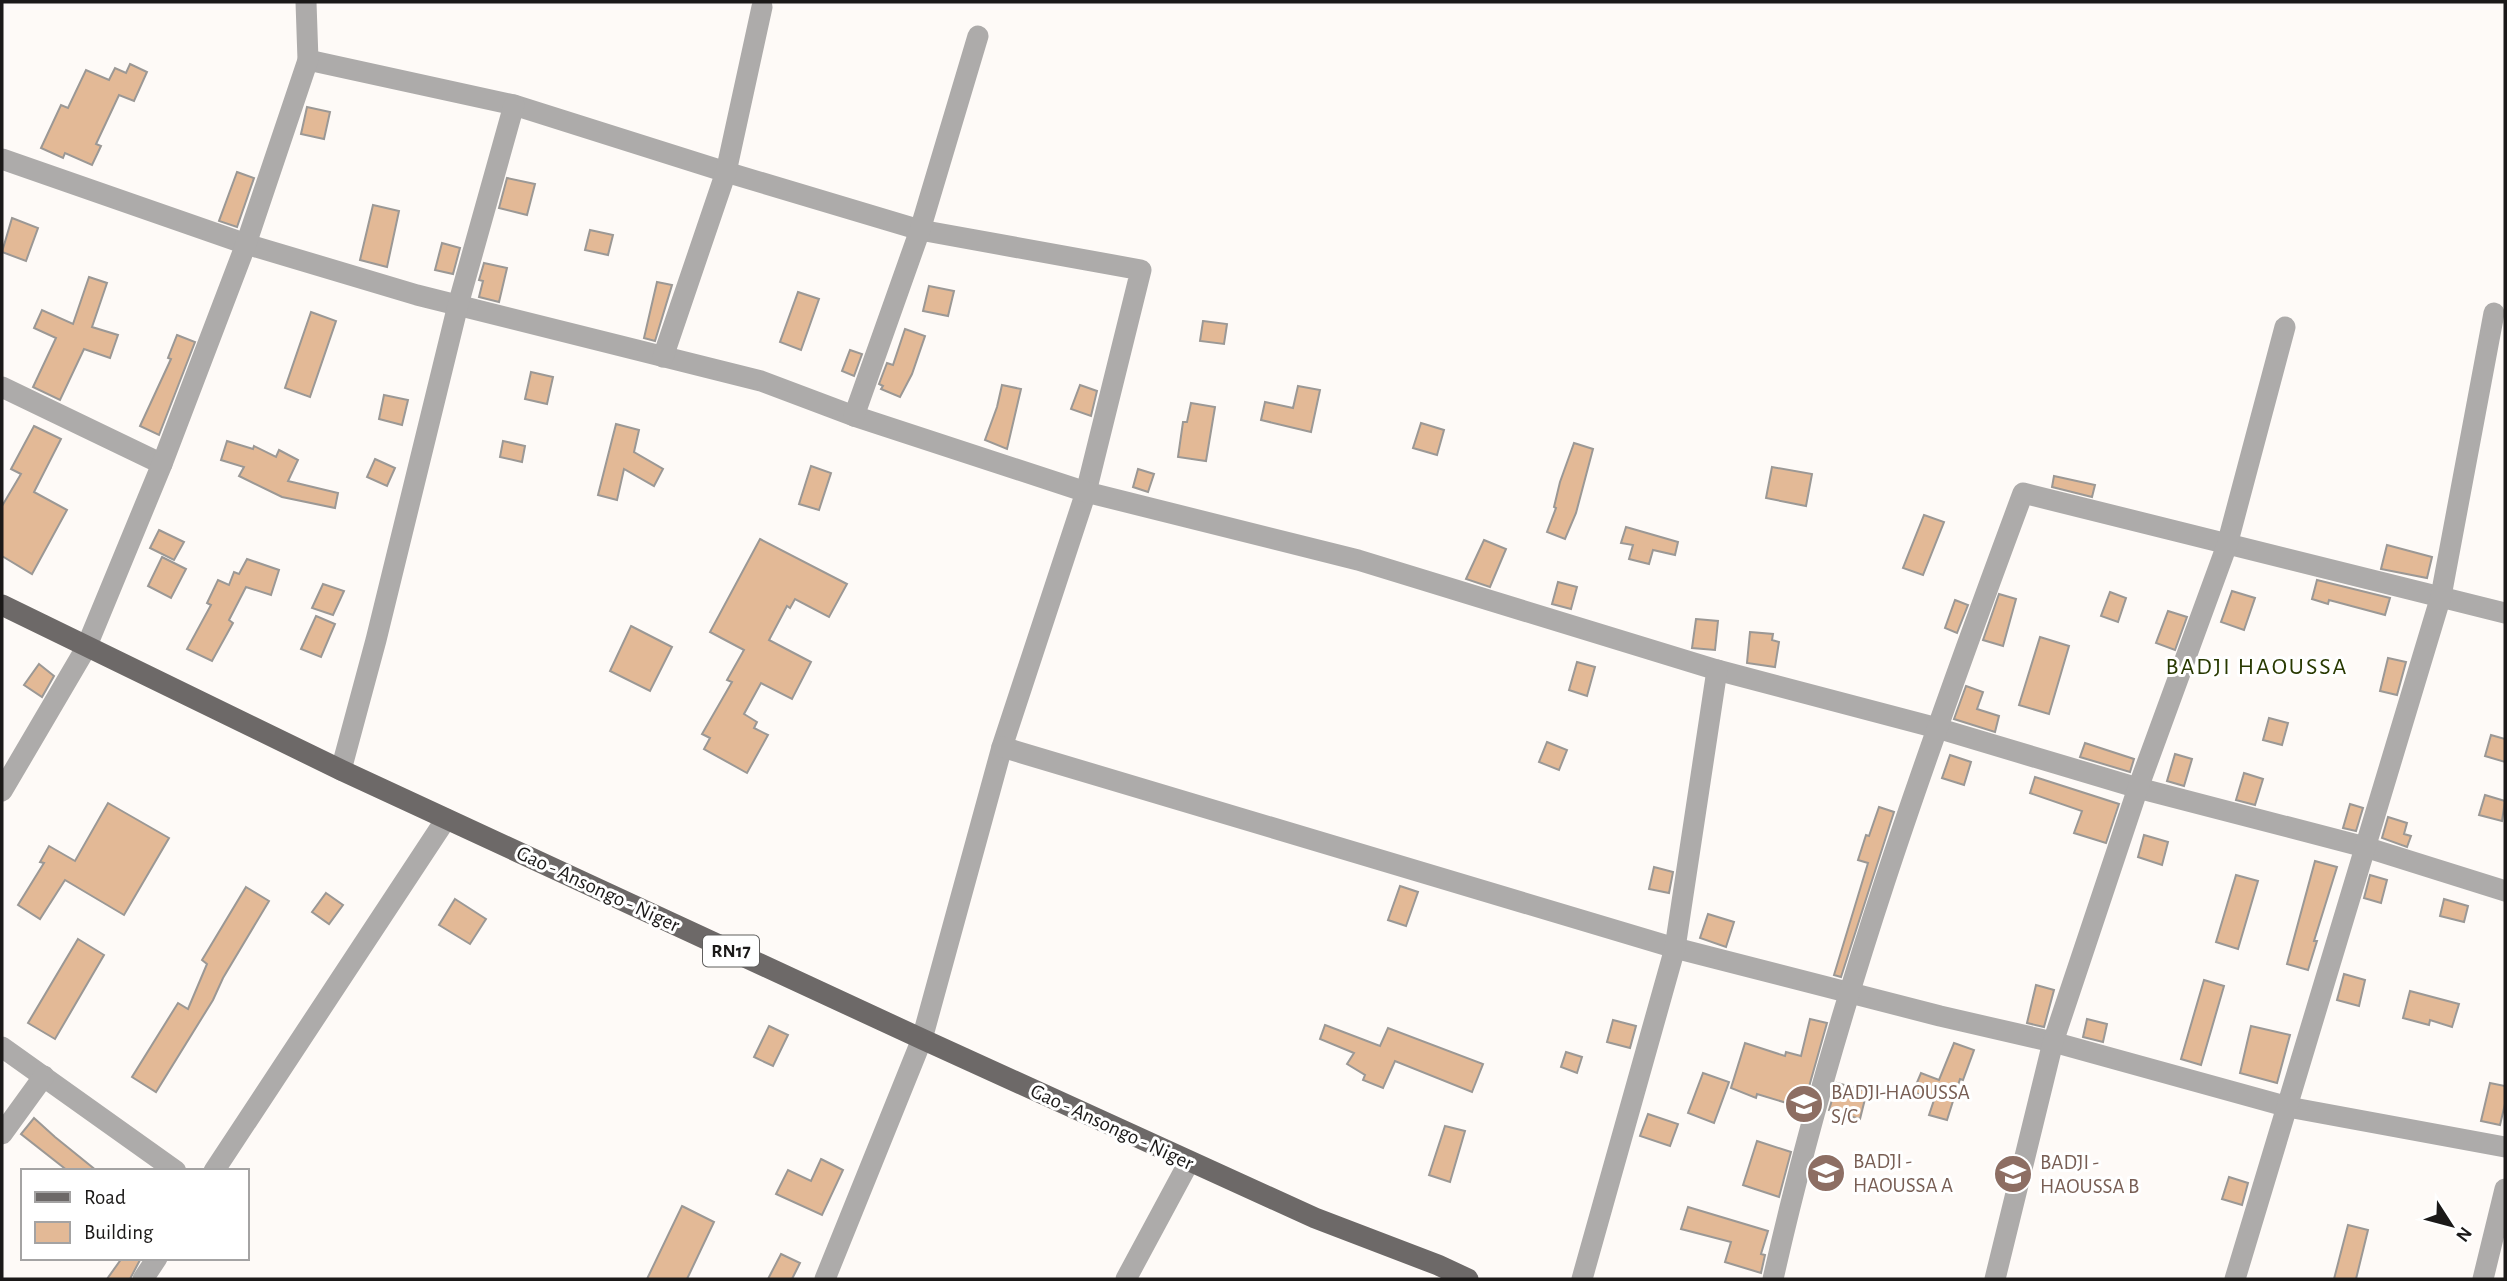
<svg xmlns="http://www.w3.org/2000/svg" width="2507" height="1281" viewBox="0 0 2507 1281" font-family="'Alegreya Sans',sans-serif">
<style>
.building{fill:#e3b996;stroke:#9b9895;stroke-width:2}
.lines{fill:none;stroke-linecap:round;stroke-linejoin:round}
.minor{stroke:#adabaa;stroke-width:21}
.major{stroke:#6d6968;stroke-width:21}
.labels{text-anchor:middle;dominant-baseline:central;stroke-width:6;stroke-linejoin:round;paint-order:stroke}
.shield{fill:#fff;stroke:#5f5e5d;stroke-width:2}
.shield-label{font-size:19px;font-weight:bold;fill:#1b1918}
.street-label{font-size:21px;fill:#1b1918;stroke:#fff}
.education-label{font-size:21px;fill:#785e54;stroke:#fff;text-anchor:start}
.quarter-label{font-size:24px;letter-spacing:2px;fill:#283901;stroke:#fff}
</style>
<rect width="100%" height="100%" fill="#fefaf7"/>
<g class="building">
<polygon points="130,64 147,72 134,101 119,95 96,144 101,146 92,165 65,153 63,158 41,148 61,105 68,108 86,70 109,80 115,68 126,73"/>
<polygon points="307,107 330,112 324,139 301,134"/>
<polygon points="237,172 254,178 237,227 219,221"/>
<polygon points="507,178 535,184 527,215 499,208"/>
<polygon points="373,205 399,211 387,267 360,260"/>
<polygon points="12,218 38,228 26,261 2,252"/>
<polygon points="590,230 613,235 608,255 585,250"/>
<polygon points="442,243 460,248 453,274 435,270"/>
<polygon points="484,263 507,268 499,302 479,297 483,281 479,280"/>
<polygon points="89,277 107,283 92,327 118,335 110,358 84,349 60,400 33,387 56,338 34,328 42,310 73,324"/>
<polygon points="657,282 672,285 655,341 644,338"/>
<polygon points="929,286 954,291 948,316 923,311"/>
<polygon points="798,292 819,299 801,350 780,342"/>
<polygon points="311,312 336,321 310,397 285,388"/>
<polygon points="1203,321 1227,324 1224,344 1200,341"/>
<polygon points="905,329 925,336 912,374 900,397 881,389 883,386 879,384 887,363 893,365"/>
<polygon points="177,335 195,342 159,435 140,426 171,359 168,358"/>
<polygon points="850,350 862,354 854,376 842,371"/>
<polygon points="531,372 553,377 547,404 525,399"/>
<polygon points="1002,385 1021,389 1007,449 985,440 997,407"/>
<polygon points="1080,385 1097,391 1091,416 1071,409"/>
<polygon points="1298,386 1320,390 1311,432 1261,420 1265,402 1293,408"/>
<polygon points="384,395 408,400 402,425 379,419"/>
<polygon points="1191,403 1215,407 1206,461 1178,457 1183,422 1187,422"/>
<polygon points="1421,423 1444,430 1437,455 1413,448"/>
<polygon points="616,424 639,430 634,452 663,469 654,486 624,469 617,500 598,495"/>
<polygon points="34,426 61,439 34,492 67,510 32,574 2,556 2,506 21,474 11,469"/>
<polygon points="227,441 253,449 254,446 276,457 279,450 298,460 288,481 338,493 335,508 282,497 239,476 244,467 221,460"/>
<polygon points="503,441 525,446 522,462 500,457"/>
<polygon points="1574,443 1593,449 1576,513 1565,539 1547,532 1556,508 1554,507 1560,482"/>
<polygon points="375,459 395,468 387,486 367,477"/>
<polygon points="811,466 831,473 819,510 799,504"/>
<polygon points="1772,467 1812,474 1806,506 1766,498"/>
<polygon points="1138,469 1154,474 1148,492 1133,487"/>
<polygon points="2054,476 2095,485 2092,497 2052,487"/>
<polygon points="1924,515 1944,522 1923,575 1903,568"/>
<polygon points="1626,527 1678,542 1675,555 1653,550 1649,564 1629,559 1633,545 1621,543"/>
<polygon points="159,530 184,542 174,560 150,548"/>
<polygon points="760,539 847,584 829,617 795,599 790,608 787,606 769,640 811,662 792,699 761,683 744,714 757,722 754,728 768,735 747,773 704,749 710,738 702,734 732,682 727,680 744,650 710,632"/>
<polygon points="1484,540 1506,549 1490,587 1466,579"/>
<polygon points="2387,545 2432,557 2427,578 2381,569"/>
<polygon points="162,557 186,569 171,598 148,586"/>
<polygon points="247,559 279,570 271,595 246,587 229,620 233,623 212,661 187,649 211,605 207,603 218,580 229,585 234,572 239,574"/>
<polygon points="2317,580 2390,598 2385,615 2329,600 2328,604 2312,599"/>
<polygon points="1558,582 1577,587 1571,609 1552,604"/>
<polygon points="323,584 344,591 333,615 312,608"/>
<polygon points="2232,591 2255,598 2244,630 2221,622"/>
<polygon points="2110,592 2126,598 2118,622 2101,616"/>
<polygon points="1999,594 2016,599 2003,646 1983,640"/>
<polygon points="1955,600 1968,605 1957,633 1945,628"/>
<polygon points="2168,611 2187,617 2175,650 2156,643"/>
<polygon points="316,616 335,624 321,657 301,649"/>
<polygon points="1696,619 1718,621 1715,650 1692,648"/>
<polygon points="631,626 672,647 650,691 610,671"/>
<polygon points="1750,632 1773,634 1772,640 1779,642 1775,667 1747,663"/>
<polygon points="2040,637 2069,646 2049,714 2019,705"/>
<polygon points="2388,658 2406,662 2397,695 2380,691"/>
<polygon points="1577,662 1595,667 1587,696 1569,690"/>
<polygon points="39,664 54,676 42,697 24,685"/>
<polygon points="1966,686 1983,692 1977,709 1999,716 1995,732 1954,719"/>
<polygon points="2269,718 2288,723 2282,745 2263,740"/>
<polygon points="2491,735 2505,739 2505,762 2485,756"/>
<polygon points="1547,742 1567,750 1559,770 1539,762"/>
<polygon points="2085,743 2134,759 2130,772 2080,757"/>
<polygon points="2175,754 2192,759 2184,786 2167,781"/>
<polygon points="1950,755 1971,762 1964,785 1942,778"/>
<polygon points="2244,773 2263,779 2255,805 2236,800"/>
<polygon points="2035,777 2119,804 2106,843 2074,833 2082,811 2030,793"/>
<polygon points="2485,795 2505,801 2502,821 2479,815"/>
<polygon points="108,803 169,838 124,915 65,880 40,919 18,905 44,863 40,862 49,846 75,861"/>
<polygon points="2350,804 2363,808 2356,831 2343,828"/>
<polygon points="1879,807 1894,812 1841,977 1834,975 1868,863 1858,860 1866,835 1869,836"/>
<polygon points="2388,817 2407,823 2404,834 2411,836 2407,847 2382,838"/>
<polygon points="2144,835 2168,842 2162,865 2138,857"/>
<polygon points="2315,861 2337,867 2314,941 2317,941 2308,970 2287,964"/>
<polygon points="1654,867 1673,872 1669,893 1649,889"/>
<polygon points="2236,875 2258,881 2238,949 2216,942"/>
<polygon points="2370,875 2387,880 2381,903 2364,898"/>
<polygon points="1400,886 1418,892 1406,926 1388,920"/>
<polygon points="246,887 269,901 223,978 213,1000 156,1092 132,1077 178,1003 188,1009 207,964 202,960"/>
<polygon points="326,893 343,905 329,924 312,912"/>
<polygon points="455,899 486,919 470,944 439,925"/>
<polygon points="2444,899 2468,906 2464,922 2440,916"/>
<polygon points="1708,914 1734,922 1726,947 1700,938"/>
<polygon points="78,939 104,955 55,1039 28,1023"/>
<polygon points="2344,974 2365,980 2359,1006 2337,1000"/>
<polygon points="2204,980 2224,986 2201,1065 2181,1059"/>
<polygon points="2036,985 2054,990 2044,1027 2027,1023"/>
<polygon points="2410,991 2459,1004 2452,1027 2430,1020 2429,1025 2403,1018"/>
<polygon points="1810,1019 1827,1023 1803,1108 1757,1094 1756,1098 1731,1088 1745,1043 1785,1056 1786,1052 1801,1056"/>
<polygon points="2087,1019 2107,1024 2103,1042 2083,1037"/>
<polygon points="1613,1020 1636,1026 1630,1048 1607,1042"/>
<polygon points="1325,1025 1380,1046 1388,1028 1483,1064 1472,1092 1395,1061 1383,1088 1363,1080 1365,1075 1347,1064 1354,1053 1320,1039"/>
<polygon points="769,1026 788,1035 773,1066 754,1057"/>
<polygon points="2251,1026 2290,1035 2277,1083 2240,1073"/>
<polygon points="1954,1043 1974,1050 1963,1080 1960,1079 1947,1120 1929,1115 1934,1100 1913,1092 1921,1073 1939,1080"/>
<polygon points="1566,1052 1582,1057 1577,1073 1561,1067"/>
<polygon points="1703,1073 1729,1082 1714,1123 1688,1113"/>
<polygon points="1837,1083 1867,1091 1860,1119 1829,1110"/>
<polygon points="2490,1083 2505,1086 2505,1104 2500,1125 2481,1121"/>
<polygon points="1648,1114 1678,1124 1670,1146 1640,1136"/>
<polygon points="34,1118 55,1137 97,1171 68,1171 21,1134"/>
<polygon points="1445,1126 1465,1131 1450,1182 1429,1175"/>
<polygon points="1757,1141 1791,1152 1779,1197 1743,1185"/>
<polygon points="821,1159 843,1170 822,1215 776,1194 788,1170 811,1181"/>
<polygon points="2229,1177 2248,1183 2242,1205 2222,1199"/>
<polygon points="682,1206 714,1222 687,1279 647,1279"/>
<polygon points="1688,1207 1768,1231 1761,1254 1765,1255 1761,1273 1725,1262 1731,1242 1681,1229"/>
<polygon points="2348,1225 2368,1230 2356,1279 2334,1279"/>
<polygon points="781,1254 800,1263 792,1279 768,1279"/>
<polygon points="122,1258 141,1258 130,1279 107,1279"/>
</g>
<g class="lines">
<g class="minor">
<polyline points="308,60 514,105 726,172 920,230 1141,270 1086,492 1002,747 922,1039 825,1279"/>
<polyline points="2,159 246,244 417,295 761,381 854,416 1086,492 1358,560 1717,670 1937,728 2138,788 2365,847 2505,891"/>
<polyline points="663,357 726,172 762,7"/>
<polyline points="2,387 162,464"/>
<polyline points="854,416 920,230 978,36"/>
<polyline points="1002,747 1675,948 1940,1016 2053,1042 2288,1107 2505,1147"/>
<polyline points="341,770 376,640 458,305 514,105"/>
<polyline points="2,791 86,648 162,464 246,244 308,60 306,2"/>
<polyline points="2,1047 176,1171"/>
<polyline points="2,1134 44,1076"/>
<polyline points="214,1171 446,819"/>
<polyline points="143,1279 157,1258"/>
<polyline points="1126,1279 1189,1162"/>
<polyline points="1582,1279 1675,948 1717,670"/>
<path d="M1773,1279C1833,1011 1927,751 2023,493L2505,613"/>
<polyline points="1995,1279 2053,1042 2138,788 2227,545 2285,327"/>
<polyline points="2235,1279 2441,596 2494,313"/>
<polyline points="2483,1279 2505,1189"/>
</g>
<polyline class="major" points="2,605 341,770 922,1039 1315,1218 1438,1265 1468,1279"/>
</g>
<defs>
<symbol id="school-disc" viewBox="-11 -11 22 22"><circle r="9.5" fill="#8d6e63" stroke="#fff"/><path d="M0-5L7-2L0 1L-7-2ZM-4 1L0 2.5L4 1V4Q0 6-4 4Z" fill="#fff"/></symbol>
</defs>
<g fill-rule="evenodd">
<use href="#school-disc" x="1782" y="1082" width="44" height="44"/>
<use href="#school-disc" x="1804" y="1151" width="44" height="44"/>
<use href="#school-disc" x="1991" y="1152" width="44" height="44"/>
</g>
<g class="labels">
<rect class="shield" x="703" y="935.5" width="56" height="31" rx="5"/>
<g class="shield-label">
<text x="731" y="951">RN17</text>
</g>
<g class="street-label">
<text transform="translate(598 889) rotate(25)">Gao - Ansongo - Niger</text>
<text transform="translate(1112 1127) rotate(25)">Gao - Ansongo - Niger</text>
</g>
<g class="education-label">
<text x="1831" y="1092">BADJI-HAOUSSA<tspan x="1831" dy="24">S/C</tspan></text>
<text x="1853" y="1161">BADJI -<tspan x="1853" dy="24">HAOUSSA A</tspan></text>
<text x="2040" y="1162">BADJI -<tspan x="2040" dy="24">HAOUSSA B</tspan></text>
</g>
<g class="quarter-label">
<text x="2257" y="667">BADJI HAOUSSA</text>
</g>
</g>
<rect width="2507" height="1281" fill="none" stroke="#1b1918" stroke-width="7"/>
<rect x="21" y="1169" width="228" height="91" fill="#ffffff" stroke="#a4a3a3" stroke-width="2"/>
<rect x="35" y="1192" width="35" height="10" fill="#6d6968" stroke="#a4a3a3" stroke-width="2"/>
<text x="84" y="1204" font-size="21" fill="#1b1918">Road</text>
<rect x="35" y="1222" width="35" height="21" fill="#e3b996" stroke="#a4a3a3" stroke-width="2"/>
<text x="84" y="1239" font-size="21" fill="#1b1918">Building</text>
<g transform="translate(2451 1225) rotate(126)" stroke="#ffffff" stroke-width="5" paint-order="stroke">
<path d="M0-5L12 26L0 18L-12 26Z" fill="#1b1918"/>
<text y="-10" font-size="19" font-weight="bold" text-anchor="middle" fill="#1b1918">N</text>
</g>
</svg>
